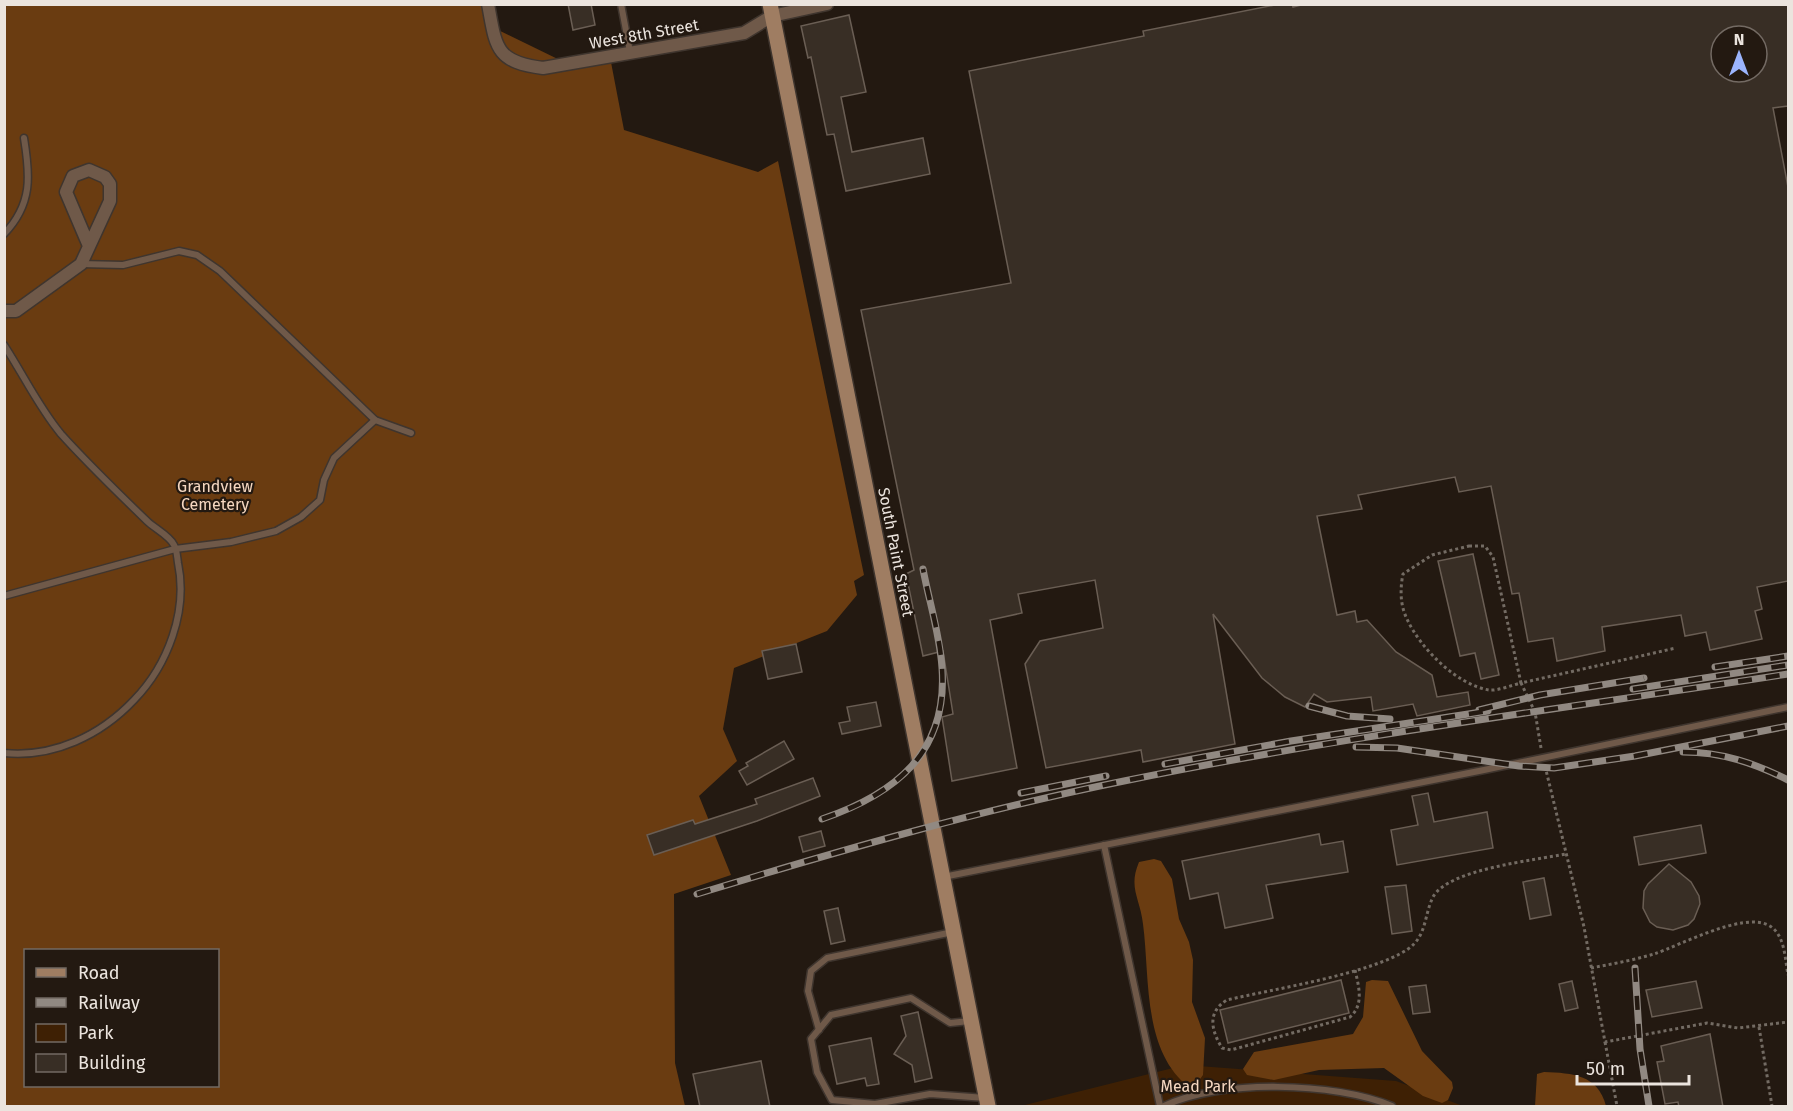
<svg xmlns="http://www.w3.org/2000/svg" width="1793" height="1111" viewBox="0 0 1793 1111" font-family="'Fira Sans',sans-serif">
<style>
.green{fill:#3e2004}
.forest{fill:#6a3c11;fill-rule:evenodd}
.building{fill:#382e25;stroke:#6a5e54;stroke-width:1.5;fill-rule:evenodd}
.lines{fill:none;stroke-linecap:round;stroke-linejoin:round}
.lane-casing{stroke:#3f352e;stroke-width:9}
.street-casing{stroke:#3f352e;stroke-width:15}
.secondary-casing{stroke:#3f352e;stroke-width:18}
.path{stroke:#736b63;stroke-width:3;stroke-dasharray:3 3;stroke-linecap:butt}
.lane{stroke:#6f5949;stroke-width:6}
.street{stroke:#6f5949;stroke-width:12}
.secondary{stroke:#9f7d62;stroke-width:15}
.rail-casing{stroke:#918982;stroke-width:7}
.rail{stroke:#231911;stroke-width:4.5;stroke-dasharray:14;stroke-linecap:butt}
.labels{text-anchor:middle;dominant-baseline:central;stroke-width:4.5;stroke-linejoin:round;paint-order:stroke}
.street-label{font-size:16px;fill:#ebe4de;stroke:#231911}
.park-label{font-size:16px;fill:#f5d7c0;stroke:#231911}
</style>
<rect width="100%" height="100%" fill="#231911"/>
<polygon class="green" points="1185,1065 1396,1081 1463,1106 1021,1106"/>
<g class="forest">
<path d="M5,5H486L492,27L568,64L610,57L624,130L758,172L778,161L864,575L854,581L857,595L827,631L734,668L723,729L737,761L699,796L731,875L674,894L675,1063L685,1106H5ZM26,950H218V1086H26Z"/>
<path d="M1154,859L1161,861L1172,879L1179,919L1189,942L1193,960L1192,1002L1205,1038L1203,1075L1195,1086L1189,1087C1142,1051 1150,976 1143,924C1140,898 1128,888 1139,862Z"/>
<polygon points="1372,980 1388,981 1422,1051 1452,1082 1453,1088 1448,1100 1442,1103 1423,1096 1384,1068 1319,1070 1274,1080 1247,1075 1243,1069 1254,1052 1353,1034 1363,1017 1366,982"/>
<path d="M1544,1072C1573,1073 1598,1075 1606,1106H1535L1537,1074Z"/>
</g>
<g class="building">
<polygon points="568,4 591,4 595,25 573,30"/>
<path d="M1280,4H1292L1293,7L1305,4H1788V106L1773,108L1788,187V581L1757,587L1762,609L1755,611L1762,639L1710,650L1706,632L1685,636L1681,615L1602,627L1605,651L1557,661L1553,638L1528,642L1519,593L1512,594L1491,486L1459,492L1455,477L1358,495L1362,509L1317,516L1337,615L1355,611L1357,622L1367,620L1396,652L1432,675L1437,697L1468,692L1470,705L1417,716L1413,704L1373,711L1371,697L1327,702L1314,694L1305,707L1285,697L1262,678L1213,614L1235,744L1143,762L1141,750L1046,768L1025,664L1040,641L1103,628L1095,580L1018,594L1022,613L990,620L1017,768L952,781L942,717L953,714L943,651L923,656L906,574L914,570L861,310L1011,283L969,71L1144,36L1143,31ZM1721,36H1757V72H1721Z"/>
<polygon points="849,15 866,92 841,97 852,152 923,138 930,174 846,191 834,134 827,135 811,57 808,58 801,26"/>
<polygon points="1473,554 1499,675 1481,679 1475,653 1460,656 1438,561"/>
<polygon points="796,644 802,672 768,679 762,651"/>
<polygon points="876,702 881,726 842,734 839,723 850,721 847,707"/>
<polygon points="784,741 794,759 747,785 739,771 748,766 746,763"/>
<polygon points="813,778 820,796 757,821 654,855 647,835 693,820 695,824 757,804 755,799"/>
<polygon points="1428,793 1434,822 1487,812 1493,848 1397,865 1391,830 1418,825 1412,796"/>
<polygon points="1701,825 1706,853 1639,865 1634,837"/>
<polygon points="821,831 825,846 803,852 799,837"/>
<polygon points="1319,834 1321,845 1343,841 1348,872 1266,885 1273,918 1225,928 1218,893 1190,899 1182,861"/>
<polygon points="1669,864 1691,882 1699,896 1700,904 1694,919 1688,925 1673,930 1657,927 1650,922 1643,908 1644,891 1648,884"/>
<polygon points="1544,878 1551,915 1530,919 1523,882"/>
<polygon points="1406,885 1412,931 1392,934 1385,887"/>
<polygon points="838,908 845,941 831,944 824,911"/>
<polygon points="1341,980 1349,1013 1228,1043 1220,1010"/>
<polygon points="1572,981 1578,1008 1565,1011 1559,984"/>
<polygon points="1696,981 1702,1008 1652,1017 1646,990"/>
<polygon points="1426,985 1430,1012 1413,1014 1409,987"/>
<polygon points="918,1012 932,1078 915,1082 912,1065 894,1054 906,1036 901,1016"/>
<polygon points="1710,1034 1723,1107 1679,1107 1678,1102 1665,1104 1657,1062 1664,1061 1661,1046"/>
<polygon points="871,1038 879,1084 867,1086 865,1078 837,1084 829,1046"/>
<polygon points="761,1061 770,1107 700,1107 693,1074"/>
</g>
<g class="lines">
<defs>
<g id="lane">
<polyline points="621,4 630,52"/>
<path d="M4,234C33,204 30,175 24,138"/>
<polyline points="81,264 123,265 179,251 197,255 220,271 375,420 411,433"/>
<path d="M4,345C23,374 39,408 61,434C88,464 118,493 147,521C154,528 170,536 174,545C177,550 177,557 178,563C188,611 168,665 134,700C101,735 54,758 4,753"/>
<polyline points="4,596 175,549 231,542 276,531 301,517 320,500 324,480 334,458 375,420"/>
<polyline points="1104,845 1160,1106"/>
<polyline points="943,877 1484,770 1788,707"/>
<polyline points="970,1021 950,1023 911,998 831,1015 811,1039 817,1072 832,1100 875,1104 930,1094 986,1098"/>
<polyline points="819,1030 808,991 811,971 827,958 953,932"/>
<path d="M1164,1106C1220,1079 1335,1082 1392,1106"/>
</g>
<g id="street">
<path d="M488,4C496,47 495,62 543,68L744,33L772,16L827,4"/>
<polyline points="4,311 16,311 81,264 110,201 110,184 105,177 89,170 73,176 66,192 89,246"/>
</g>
<polyline id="secondary" points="770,4 988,1106"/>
</defs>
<use href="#lane" class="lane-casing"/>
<use href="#street" class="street-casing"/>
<use href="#secondary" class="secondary-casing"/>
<g class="path">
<path d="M1469,546H1485L1493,557L1521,683C1512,685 1498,691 1489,690C1457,685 1420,648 1407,619C1400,605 1400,589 1403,574L1432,555Z"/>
<polyline points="1541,748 1535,712 1521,683 1676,648"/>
<polyline points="1545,766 1584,927 1605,1042 1707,1023 1738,1028 1788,1022"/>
<path d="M1591,968C1612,964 1634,960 1654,954C1681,945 1742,912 1768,925C1785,933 1785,959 1788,975"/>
<path d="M1355,970C1359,987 1364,1005 1350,1017L1231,1050L1222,1048C1211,1030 1207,1012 1227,1000C1273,989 1371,974 1408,949C1427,936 1424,915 1433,897C1448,869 1536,860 1566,854"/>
<polyline points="1759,1027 1772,1106"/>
<polyline points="1605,1042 1617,1106"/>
</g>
<use href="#lane" class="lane"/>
<use href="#street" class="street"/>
<use href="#secondary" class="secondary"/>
<defs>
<g id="rail">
<polyline points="1715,667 1788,656"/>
<polyline points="1633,689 1788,665"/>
<polyline points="1309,706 1347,716 1390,719"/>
<polyline points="1479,710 1540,695 1644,678"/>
<polyline points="1356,747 1397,748 1519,766 1554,768 1635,756 1788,726"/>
<path d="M1683,752C1722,752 1754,763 1788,780"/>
<polyline points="1165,764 1291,741 1488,711"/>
<polyline points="1021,793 1106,776"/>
<path d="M822,819C895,794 948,753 942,668C940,635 929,601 923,569"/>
<path d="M697,894C838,851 980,810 1124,781C1344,736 1567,708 1788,674"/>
<polyline points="1635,968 1640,1049 1649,1106"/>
</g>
</defs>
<use href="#rail" class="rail-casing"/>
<use href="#rail" class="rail"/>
</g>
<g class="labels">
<g class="street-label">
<text transform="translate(644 34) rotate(-10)">West 8th Street</text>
<text transform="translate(896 552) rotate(79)">South Paint Street</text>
</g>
<g class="park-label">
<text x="215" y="486">Grandview<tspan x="215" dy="18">Cemetery</tspan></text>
<text x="1198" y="1086">Mead Park</text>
</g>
</g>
<rect width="1793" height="1111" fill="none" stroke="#ebe4de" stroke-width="12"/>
<rect x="24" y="949" width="195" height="138" fill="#231911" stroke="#736a63" stroke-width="1.5"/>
<rect x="36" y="968" width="30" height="9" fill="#9f7d62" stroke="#736a63" stroke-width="1.5"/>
<text x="78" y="979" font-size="18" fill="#ebe4de">Road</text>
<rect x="36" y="998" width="30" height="9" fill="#918982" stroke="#736a63" stroke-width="1.5"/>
<text x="78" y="1009" font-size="18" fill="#ebe4de">Railway</text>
<rect x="36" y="1024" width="30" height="18" fill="#3e2004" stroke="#736a63" stroke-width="1.5"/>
<text x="78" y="1039" font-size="18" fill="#ebe4de">Park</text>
<rect x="36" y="1054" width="30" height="18" fill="#382e25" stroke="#736a63" stroke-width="1.5"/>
<text x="78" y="1069" font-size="18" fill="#ebe4de">Building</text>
<g transform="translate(1739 54)"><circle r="28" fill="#231911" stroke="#736a63" stroke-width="1.5"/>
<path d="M0-4.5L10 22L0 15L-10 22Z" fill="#9bb4fd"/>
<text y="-9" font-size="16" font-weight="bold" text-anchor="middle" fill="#ebe4de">N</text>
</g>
<path d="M1577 1075v9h112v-9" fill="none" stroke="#ebe4de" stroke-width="3"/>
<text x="1586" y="1075" font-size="18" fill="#ebe4de" stroke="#231911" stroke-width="4.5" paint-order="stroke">50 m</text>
</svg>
